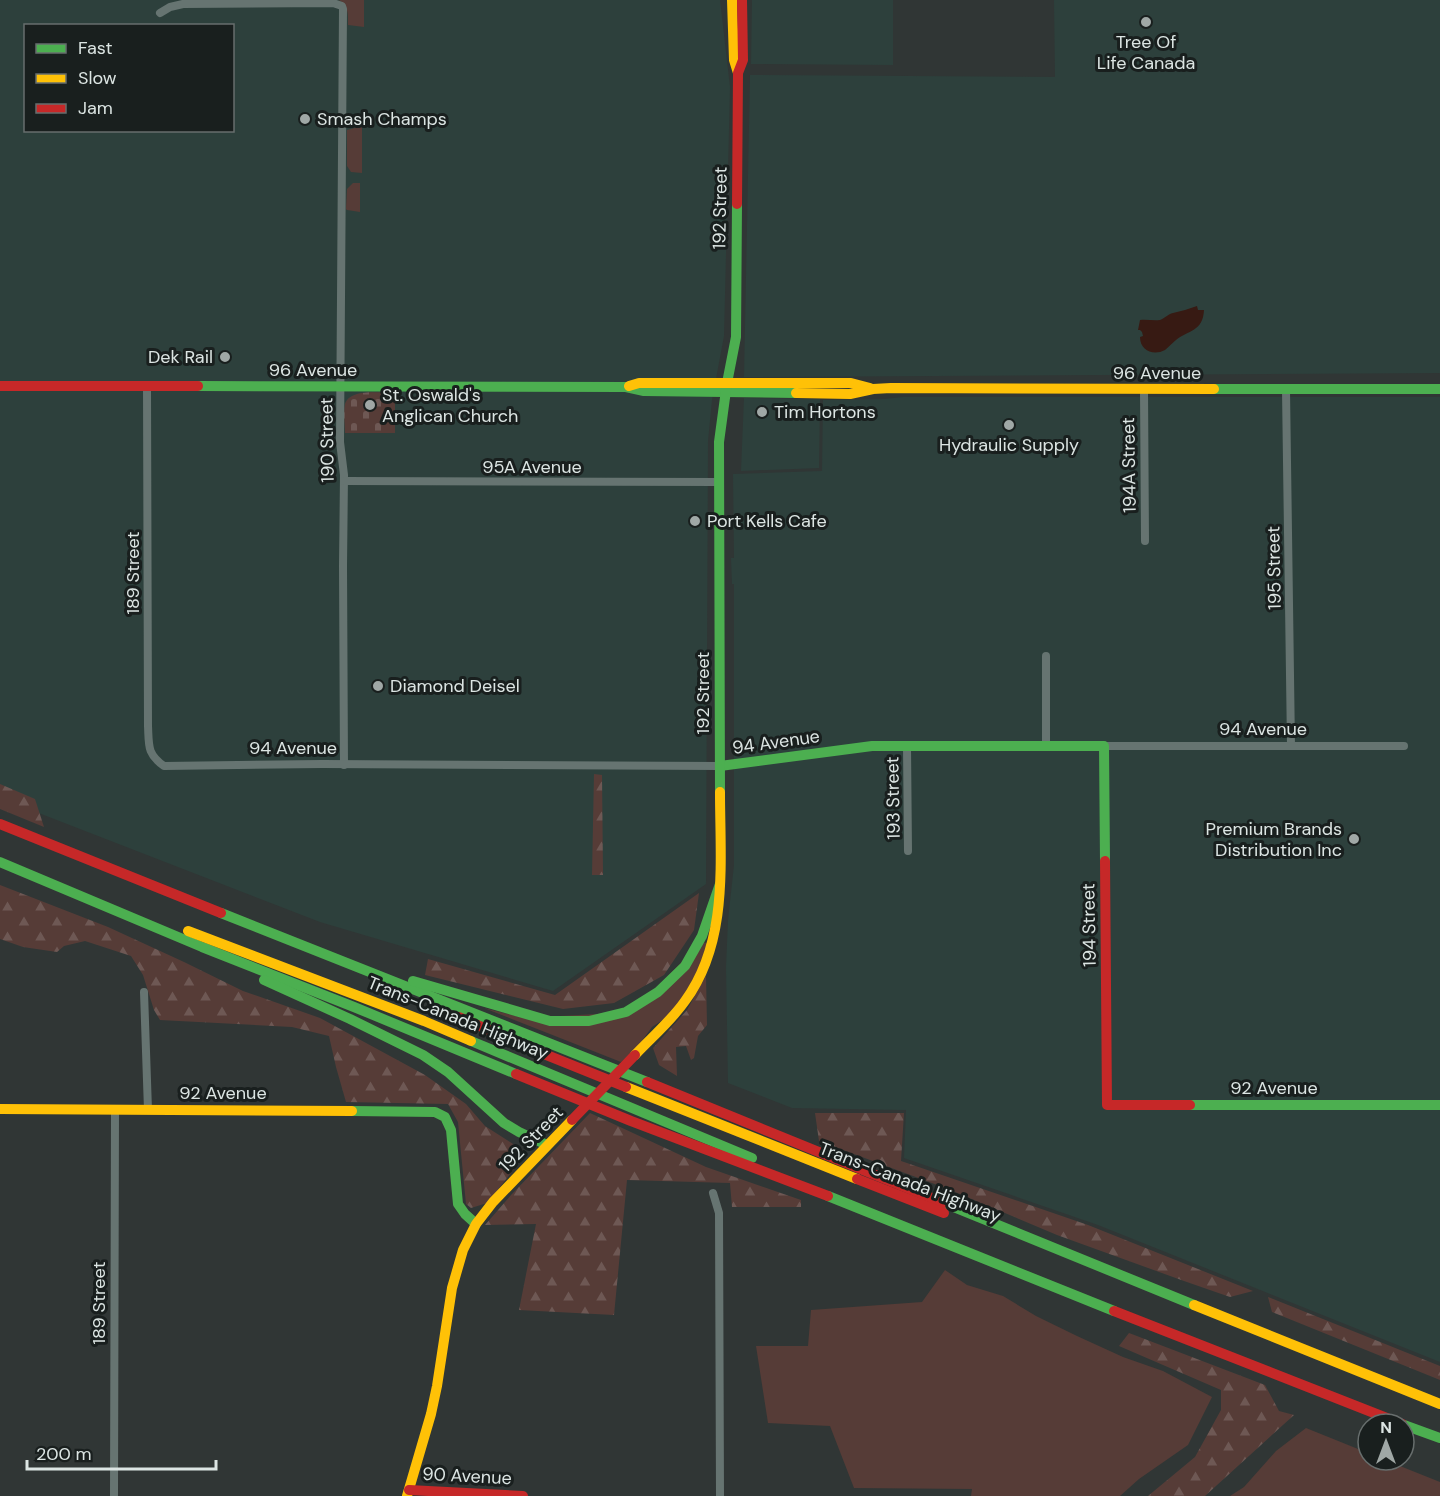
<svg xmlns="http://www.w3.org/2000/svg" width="1440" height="1496" viewBox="0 0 1440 1496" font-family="'DM Sans',sans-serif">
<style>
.built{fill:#2d403c;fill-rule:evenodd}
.green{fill:#563c37}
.forest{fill:url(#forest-firs)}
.cemetery{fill:url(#cemetery-stones)}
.water{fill:#371a13}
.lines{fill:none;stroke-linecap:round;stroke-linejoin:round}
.street{stroke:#667471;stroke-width:8}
.fast{stroke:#4caf50;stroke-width:10}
.slow{stroke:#ffc107;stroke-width:10}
.jam{stroke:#c62828;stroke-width:10}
.jam-bridge{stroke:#c62828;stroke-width:10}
.poi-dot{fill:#a0a8a6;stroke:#191f1e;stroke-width:2}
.labels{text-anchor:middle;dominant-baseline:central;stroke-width:6;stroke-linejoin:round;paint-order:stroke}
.poi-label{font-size:18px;fill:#dce5e3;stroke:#191f1e;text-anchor:start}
.street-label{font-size:18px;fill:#dce5e3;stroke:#191f1e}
</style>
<defs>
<pattern id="forest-firs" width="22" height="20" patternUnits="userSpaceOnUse" patternTransform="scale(1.5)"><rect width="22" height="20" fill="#563c37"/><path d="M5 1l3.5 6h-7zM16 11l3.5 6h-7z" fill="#6e5854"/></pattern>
<pattern id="cemetery-stones" width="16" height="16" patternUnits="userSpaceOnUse" patternTransform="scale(1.5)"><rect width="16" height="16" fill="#563c37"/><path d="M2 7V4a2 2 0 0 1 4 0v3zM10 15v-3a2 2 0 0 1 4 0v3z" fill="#6e5854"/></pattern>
</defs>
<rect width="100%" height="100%" fill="#303635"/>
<g class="built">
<path d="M0,0H720L730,87L724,336L712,400L708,441L706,884L553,991L320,922L0,798ZM26,26H232V130H26Z"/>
<polygon points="752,0 893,0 893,65 751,64"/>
<polygon points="1054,0 1440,0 1440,373 744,377 750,75 1055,77"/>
<polygon points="903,397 1440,397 1440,1362 1098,1225 904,1158 906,1110 792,1108 728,1083 726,967 728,920 734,865 734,584 732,584 731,558 734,558 733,474 822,471 823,400 885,399"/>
<polygon points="744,398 820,399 819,468 741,471"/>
</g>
<g class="green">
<path d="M339,0H364V27L348,25C348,15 349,6 339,0Z"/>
<polygon points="358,127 362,127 362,173 351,172 347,166 347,130"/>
<polygon points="353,183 360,183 360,212 347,210 346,209 347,189"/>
<polygon points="701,942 707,943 699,968 683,997 667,1017 652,1027 636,1049 621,1062 484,1008 524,1018 633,1012"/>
<polygon points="945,1270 967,1285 1003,1296 1036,1316 1077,1336 1123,1357 1163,1371 1212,1397 1188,1445 1139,1479 1120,1496 971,1496 972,1489 854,1488 830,1426 768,1423 756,1346 808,1346 811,1310 922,1302"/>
<polygon points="1306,1428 1368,1453 1368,1460 1385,1460 1440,1482 1440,1496 1230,1496 1244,1487 1276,1451"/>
</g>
<g class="forest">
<polygon points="594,774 602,775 603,875 592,875"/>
<polygon points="0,784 35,799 44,827 0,809"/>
<polygon points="0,885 108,927 184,962 243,991 320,1018 425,1075 466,1104 485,1126 527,1153 487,1203 471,1208 466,1204 458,1122 448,1104 346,1102 336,1067 329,1036 292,1027 160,1020 154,1010 143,975 131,956 85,941 64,946 57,952 23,947 0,939"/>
<polygon points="699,893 694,930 664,975 614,1003 563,1009 425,975 428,959 555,995"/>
<polygon points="706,976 707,1025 698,1036 694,1058 691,1060 686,1046 676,1047 677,1076 659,1065 653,1048 687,1010"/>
<polygon points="590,1113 706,1167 801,1200 801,1207 732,1207 730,1183 627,1180 614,1315 519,1310 536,1224 485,1225 511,1195"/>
<polygon points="815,1113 904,1113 901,1161 1088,1225 1253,1291 1230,1297 1184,1281 1057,1235 948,1189 819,1141"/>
<polygon points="1268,1297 1440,1366 1440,1380 1272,1312"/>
<polygon points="1129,1333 1265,1385 1279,1411 1294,1415 1205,1496 1148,1496 1195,1457 1221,1410 1221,1390 1119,1346"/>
</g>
<path class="cemetery" d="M395,393V433H345C345,424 343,412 345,404C350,388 381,393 395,393Z"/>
<path class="water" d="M1197,306L1198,310H1204C1203,332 1188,330 1176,340C1172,343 1169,347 1165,350C1154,356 1140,351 1140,337L1143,336L1142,332L1140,330H1138L1140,320C1147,319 1153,321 1160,320C1165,318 1168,314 1173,313C1181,311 1189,309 1197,306Z"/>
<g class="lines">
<g class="street">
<polyline points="160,13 170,7 183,4 333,3 342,6 343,9 340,442 344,475 343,566 344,765"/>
<path d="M147,386L148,726C149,746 147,754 164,766L322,764L720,766"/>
<polyline points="1144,390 1145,541"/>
<polyline points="1286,390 1291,746"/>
<polyline points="344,481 719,482"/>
<polyline points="1046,656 1046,746"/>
<polyline points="907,746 908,851"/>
<polyline points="1104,746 1404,746"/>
<polyline points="144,992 148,1110"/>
<polyline points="713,1193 719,1213 720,1496"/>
<polyline points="114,1496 115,1110"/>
</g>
<g class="fast">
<polyline points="198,386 626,387 644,391 796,393"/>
<polyline points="1214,389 1440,389"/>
<polyline points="720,766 872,746 1104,746 1105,861"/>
<polyline points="720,792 719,442 727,383 736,337 737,204"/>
<polyline points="0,862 202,947 354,1007 516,1074"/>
<polyline points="221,913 647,1082"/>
<polyline points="264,980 350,1019 423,1055 448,1072 504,1123 519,1132 547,1145"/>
<polyline points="413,981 550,1021 589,1021 626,1012 658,992 685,966 702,936 720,884"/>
<polyline points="471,1041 752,1158"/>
<polyline points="1190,1105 1440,1105"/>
<polyline points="352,1111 435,1112 445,1117 451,1130 458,1204 465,1214 476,1224"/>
<polyline points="828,1196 1114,1311"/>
<polyline points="944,1203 1194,1305"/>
<polyline points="1404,1425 1440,1438"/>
</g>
<g class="slow">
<polyline points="732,0 734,60 738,73"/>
<polyline points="629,386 639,383 851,383 870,388"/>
<polyline points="796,393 850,394 873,389 891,388 1214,389"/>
<polyline points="188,931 424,1021 471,1041"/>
<path d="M635,1055C652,1037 671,1021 685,1001C729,941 720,862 720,792"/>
<polyline points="626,1087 857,1179"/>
<polyline points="0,1109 352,1111"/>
<polyline points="1194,1305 1440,1404"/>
<polyline points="407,1496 431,1414 437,1386 452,1288 463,1250 476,1224 493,1202 572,1120"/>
</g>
<g class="jam">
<polyline points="737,204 738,73 743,60 742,0"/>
<polyline points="0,386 198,386"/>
<polyline points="0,824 221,913"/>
<polyline points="1105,861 1107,1105 1190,1105"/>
<polyline points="459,1017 544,1054 626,1087"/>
<polyline points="516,1074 631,1121 828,1196"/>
<polyline points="647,1082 944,1203"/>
<polyline points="857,1179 944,1213"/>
<polyline points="1114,1311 1402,1424"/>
<polyline points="409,1490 523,1496"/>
</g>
<polyline class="jam-bridge" points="572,1120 635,1055"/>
</g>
<g class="poi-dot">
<circle cx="1146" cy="22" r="6"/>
<circle cx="305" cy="119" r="6"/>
<circle cx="225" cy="357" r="6"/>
<circle cx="370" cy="405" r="6"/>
<circle cx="762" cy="412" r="6"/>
<circle cx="1009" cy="425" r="6"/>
<circle cx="695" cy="521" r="6"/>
<circle cx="378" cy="686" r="6"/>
<circle cx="1354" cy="839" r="6"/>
</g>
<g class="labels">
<g class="poi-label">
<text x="1146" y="42" text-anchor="middle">Tree Of<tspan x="1146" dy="21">Life Canada</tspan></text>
<text x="317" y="119">Smash Champs</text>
<text x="213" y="357" text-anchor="end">Dek Rail</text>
<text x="382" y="395">St. Oswald's<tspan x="382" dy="21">Anglican Church</tspan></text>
<text x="774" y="412">Tim Hortons</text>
<text x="1009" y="445" text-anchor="middle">Hydraulic Supply</text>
<text x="707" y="521">Port Kells Cafe</text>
<text x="390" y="686">Diamond Deisel</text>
<text x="1342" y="829" text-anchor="end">Premium Brands<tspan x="1342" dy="21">Distribution Inc</tspan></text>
</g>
<g class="street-label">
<text transform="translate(720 208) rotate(-89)">192 Street</text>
<text x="313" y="370">96 Avenue</text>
<text x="1157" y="373">96 Avenue</text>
<text transform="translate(327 440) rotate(-91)">190 Street</text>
<text transform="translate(1129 465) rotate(-91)">194A Street</text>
<text x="532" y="467">95A Avenue</text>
<text transform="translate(1274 568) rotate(-91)">195 Street</text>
<text transform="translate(133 573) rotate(-90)">189 Street</text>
<text transform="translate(703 693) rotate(-90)">192 Street</text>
<text x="1263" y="729">94 Avenue</text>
<text transform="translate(776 742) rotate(-8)">94 Avenue</text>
<text x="293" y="748">94 Avenue</text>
<text transform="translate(893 798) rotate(-91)">193 Street</text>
<text transform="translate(1089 925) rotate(-91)">194 Street</text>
<text transform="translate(458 1018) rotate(22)">Trans-Canada Highway</text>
<text x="1274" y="1088">92 Avenue</text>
<text x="223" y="1093">92 Avenue</text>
<text transform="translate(531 1139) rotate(-46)">192 Street</text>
<text transform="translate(910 1182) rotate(21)">Trans-Canada Highway</text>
<text transform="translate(99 1303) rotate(-90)">189 Street</text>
<text transform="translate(467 1476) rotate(3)">90 Avenue</text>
</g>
</g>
<rect x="24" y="24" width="210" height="108" fill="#191f1e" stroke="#676e6d" stroke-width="1.5"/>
<rect x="36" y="44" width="30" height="9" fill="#4caf50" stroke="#676e6d" stroke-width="1.5"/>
<text x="78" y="54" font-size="18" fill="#dce5e3">Fast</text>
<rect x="36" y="74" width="30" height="9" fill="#ffc107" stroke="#676e6d" stroke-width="1.5"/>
<text x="78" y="84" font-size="18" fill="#dce5e3">Slow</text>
<rect x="36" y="104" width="30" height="9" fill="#c62828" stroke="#676e6d" stroke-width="1.5"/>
<text x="78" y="114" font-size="18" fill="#dce5e3">Jam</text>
<g transform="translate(1386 1442)"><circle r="28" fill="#191f1e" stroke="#676e6d" stroke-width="1.5"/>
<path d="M0-4.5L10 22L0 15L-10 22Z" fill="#a0a8a6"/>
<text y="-9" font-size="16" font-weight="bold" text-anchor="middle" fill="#dce5e3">N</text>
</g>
<path d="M27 1460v9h189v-9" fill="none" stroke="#dce5e3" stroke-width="3"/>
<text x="36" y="1460" font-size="18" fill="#dce5e3" stroke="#191f1e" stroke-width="4.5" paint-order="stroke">200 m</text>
</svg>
